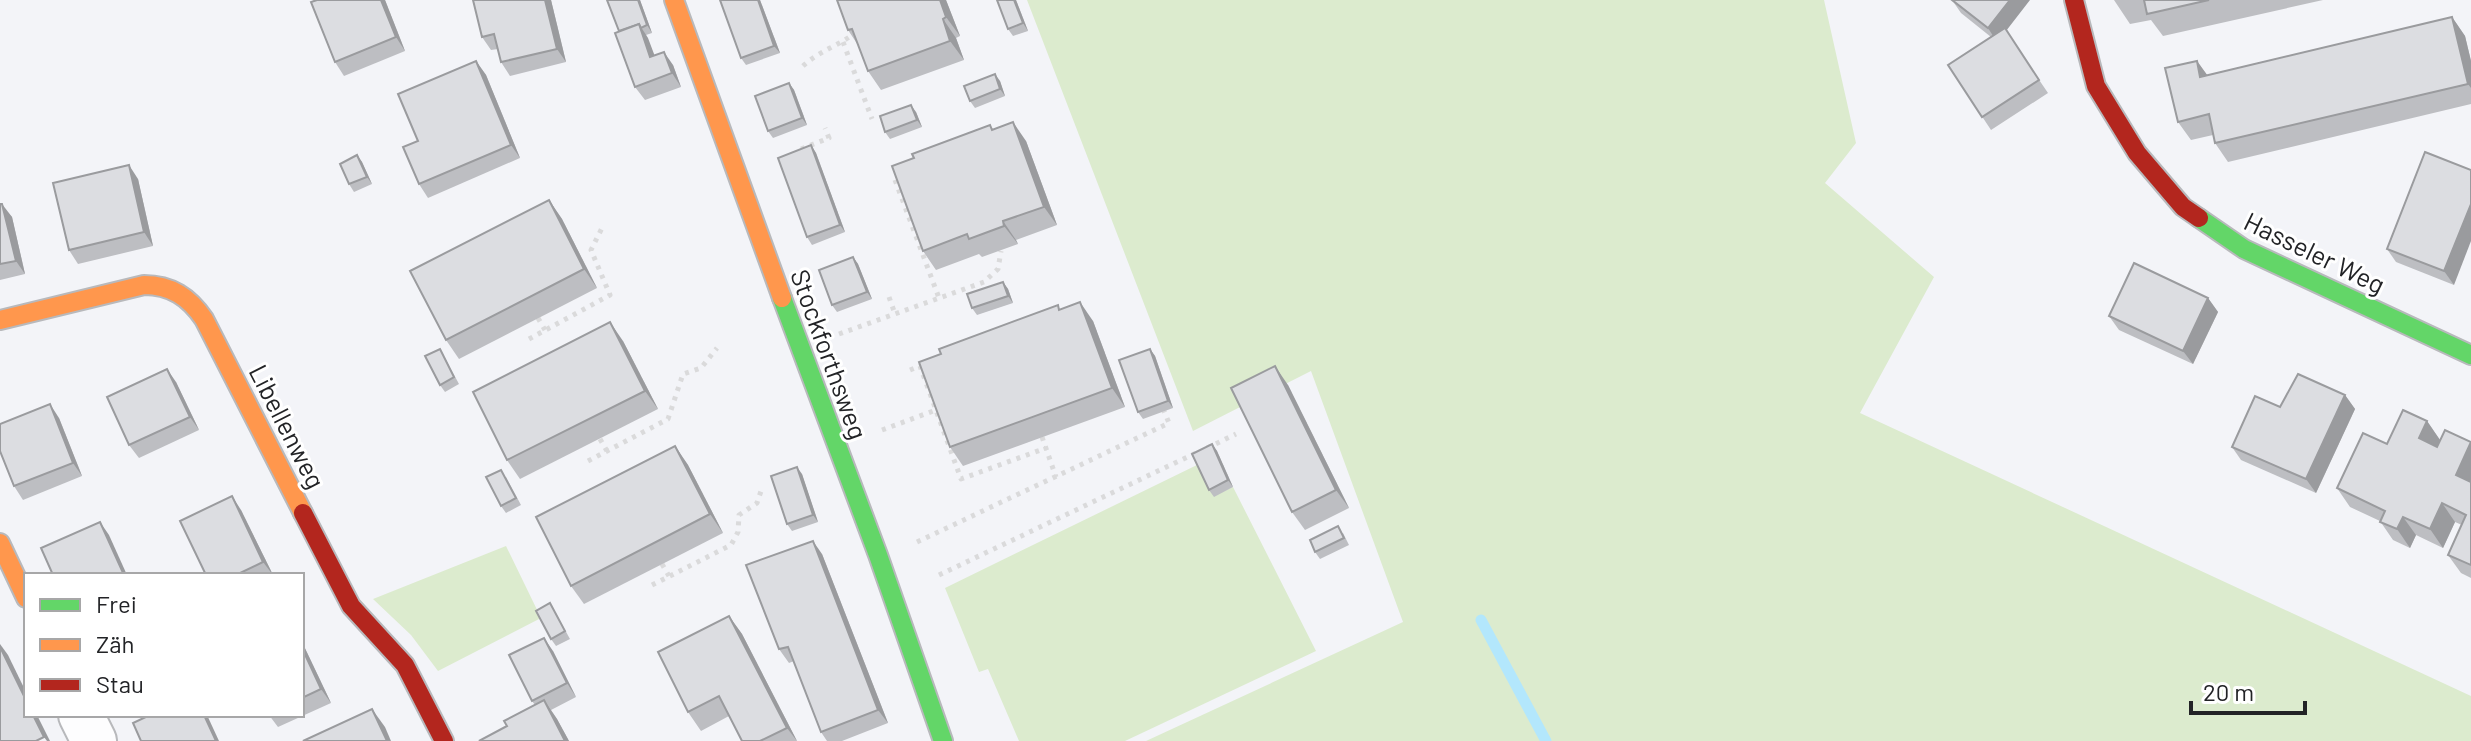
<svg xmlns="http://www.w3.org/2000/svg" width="2471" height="741" viewBox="0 0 2471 741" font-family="Barlow,sans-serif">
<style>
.green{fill:#dcebce}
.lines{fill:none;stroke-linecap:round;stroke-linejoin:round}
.stream{stroke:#b3e7fc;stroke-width:11}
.street-casing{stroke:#b8b9bc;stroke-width:48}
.fast-casing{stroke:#b8b9bc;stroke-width:22}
.slow-casing{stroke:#b8b9bc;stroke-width:22}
.jam-casing{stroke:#b8b9bc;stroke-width:22}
.path{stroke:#dadadb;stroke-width:5;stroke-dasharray:4 6;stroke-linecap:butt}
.street{stroke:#fdfdfe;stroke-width:44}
.fast{stroke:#63d668;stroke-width:18}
.slow{stroke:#ff974d;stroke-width:18}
.jam{stroke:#b3261e;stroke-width:18}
.wall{fill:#bdbec2}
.shaded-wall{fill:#9a9b9e}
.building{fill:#dcdde1;stroke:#9a9b9e;stroke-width:2}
.labels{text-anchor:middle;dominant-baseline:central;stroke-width:6;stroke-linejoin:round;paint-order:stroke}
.street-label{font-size:26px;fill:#222326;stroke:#fff}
</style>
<rect width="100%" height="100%" fill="#f3f4f8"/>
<g class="green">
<polygon points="1027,0 1824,0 1856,143 1825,183 1934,277 1860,413 2471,696 2471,741 1146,741 1403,622 1311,371 1193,431"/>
<polygon points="1199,464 1214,496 1233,487 1316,651 1125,741 1019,741 988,669 979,672 945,588"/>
<polygon points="506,546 541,618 438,671 411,635 373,599"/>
</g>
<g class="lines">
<polyline class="stream" points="1481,620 1546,741"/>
<defs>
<polyline id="street" points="81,715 94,741"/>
<g id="fast">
<polyline points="2199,218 2244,249 2471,355"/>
<polyline points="782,298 878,555 943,741"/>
</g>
<g id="slow">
<polyline points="674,0 782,298"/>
<path d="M0,320L144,285C171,285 189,297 204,319L303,513"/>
<polyline points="0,543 26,598"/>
</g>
<g id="jam">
<polyline points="2074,0 2096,86 2137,153 2183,207 2199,218"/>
<polyline points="303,513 351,606 405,665 444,741"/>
</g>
</defs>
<use href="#street" class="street-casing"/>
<use href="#fast" class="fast-casing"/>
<use href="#slow" class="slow-casing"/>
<use href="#jam" class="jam-casing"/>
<g class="path">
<polyline points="843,42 872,119"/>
<path d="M803,66C819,51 838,46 855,33"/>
<polyline points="801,149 829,138 825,128"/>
<polyline points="895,180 939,298"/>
<polyline points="889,297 895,314"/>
<polyline points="538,318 545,330"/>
<polyline points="839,334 984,282 998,269 1001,251"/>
<polyline points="529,339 610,295 591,250 603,226"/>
<polyline points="910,370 920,366 961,479 1046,448"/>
<polyline points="882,430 936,410"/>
<polyline points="1042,437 1056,477"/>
<polyline points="600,439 607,451"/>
<polyline points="1207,448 1236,434"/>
<polyline points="588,461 668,419 683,374 701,368 717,348"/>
<polyline points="917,542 1169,423 1164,411"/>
<polyline points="662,564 669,576"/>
<polyline points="939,575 1198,452"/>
<polyline points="652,585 731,545 738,532 739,515 757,503 761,491"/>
</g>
<use href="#street" class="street"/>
<use href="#fast" class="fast"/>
<use href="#slow" class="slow"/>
<use href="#jam" class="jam"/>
</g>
<g class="wall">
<polygon points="317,0 385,0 405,51 344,76 335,62"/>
<polygon points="551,0 566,62 510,76 501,62 498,49 491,50 482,37"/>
<polygon points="607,0 640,0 652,33 646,35 654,55 673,65 681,87 645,100 635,87 619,31"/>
<polygon points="760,0 780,53 746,65 741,58"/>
<polygon points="946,0 960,36 956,38 964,60 881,90 868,71 858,45 848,30"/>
<polygon points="1016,0 1028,31 1013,36 1008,29"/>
<polygon points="1952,0 2006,31 2048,93 1991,130 1948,65 1991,37 1961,13"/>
<polygon points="2114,0 2323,0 2163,36 2151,20 2130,24"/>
<polygon points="2452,17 2465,36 2471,61 2471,104 2228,162 2215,143 2213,135 2191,140 2178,122 2197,61 2207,75"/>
<polygon points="476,61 486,75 520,158 428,198 419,184 418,141"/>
<polygon points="1000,81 1005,96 975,108 970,101"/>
<polygon points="789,83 794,90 807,125 773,138 768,131"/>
<polygon points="916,112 922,127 890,139 885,132"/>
<polygon points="990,125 993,129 1026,141 1057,225 1016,240 1018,244 982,257 979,254 936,270 923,251"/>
<polygon points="811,145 816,153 845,232 812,245 807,237"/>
<polygon points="2425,152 2454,285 2396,262 2387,249"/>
<polygon points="357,155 362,162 372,184 354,192 349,184"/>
<polygon points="138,179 153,246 78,264 69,250"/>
<polygon points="549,200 562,219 597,288 459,359 446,340"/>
<polygon points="0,204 12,217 25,274 0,280"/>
<polygon points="853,257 858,264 872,299 837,312 832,305"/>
<polygon points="1003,282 1008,289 1013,303 977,315 972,308"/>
<polygon points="2208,298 2218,312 2193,364 2119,330 2109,316"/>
<polygon points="1061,310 1093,321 1125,407 963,466 950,447"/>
<polygon points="623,341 658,409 520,479 507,460"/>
<polygon points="440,349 459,384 445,392 440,385"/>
<polygon points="1150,349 1155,356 1173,408 1143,419 1138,412"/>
<polygon points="176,382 199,430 139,458 129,445"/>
<polygon points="1288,385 1349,508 1305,530 1292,512"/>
<polygon points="2345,395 2355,409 2316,493 2241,460 2232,447 2280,407"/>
<polygon points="59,418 82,476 23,500 14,486"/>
<polygon points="2427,421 2440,440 2471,442 2471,578 2461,573 2448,555 2462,525 2455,522 2443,548 2416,535 2410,548 2393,540 2380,521 2350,507 2337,488 2387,444"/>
<polygon points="1212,444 1217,451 1233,487 1214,497 1209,490"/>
<polygon points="675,446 688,465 723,533 584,604 571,586"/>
<polygon points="802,474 818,522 792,531 787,524"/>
<polygon points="506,477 521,505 506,513 501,506"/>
<polygon points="241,510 273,575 206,575"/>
<polygon points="1343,533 1349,545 1320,559 1315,552"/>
<polygon points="822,554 888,723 842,741 827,741 821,732 794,661 789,663 779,649"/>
<polygon points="550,603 570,639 556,646 551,639"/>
<polygon points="729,616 742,634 797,741 742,741 729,716 701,731 688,712"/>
<polygon points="302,642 331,703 278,727 269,715 302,715"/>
<polygon points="553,651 576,697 551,710 557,719 569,741 479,741 507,726 535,705 532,701"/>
</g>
<g class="shaded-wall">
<polygon points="381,0 385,0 405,51 396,37"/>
<polygon points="545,0 551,0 566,62 557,49"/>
<polygon points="638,0 640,0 652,33 647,25"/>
<polygon points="758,0 760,0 780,53 774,46"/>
<polygon points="940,0 946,0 960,36 946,17"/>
<polygon points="1014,0 1016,0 1028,31 1023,23"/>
<polygon points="2010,0 2030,0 2006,31 2048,93 2006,31 1997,42 1988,28"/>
<polygon points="2452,17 2465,36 2471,61 2471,88 2468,84"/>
<polygon points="943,19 956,38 964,60 950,41"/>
<polygon points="639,24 648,38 660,70 650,57"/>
<polygon points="664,52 673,65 681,87 672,73"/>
<polygon points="476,61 486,75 520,158 511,145"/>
<polygon points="2197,61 2210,79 2200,77"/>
<polygon points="995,74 1000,81 1005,96 1000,89"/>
<polygon points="789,83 794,90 807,125 802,118"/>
<polygon points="911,105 916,112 922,127 917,120"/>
<polygon points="1013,122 1026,141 1057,225 1044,207"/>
<polygon points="811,145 816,153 845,232 840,225"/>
<polygon points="357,155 362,162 372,184 367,177"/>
<polygon points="129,165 138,179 153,246 144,232"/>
<polygon points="549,200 562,219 597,288 584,269"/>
<polygon points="2,204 12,217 25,274 16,261"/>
<polygon points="2471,204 2471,241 2454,285 2444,271"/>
<polygon points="1003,221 1016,240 1018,244 1004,226"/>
<polygon points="853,257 858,264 872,299 867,292"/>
<polygon points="1003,282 1008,289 1013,303 1008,296"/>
<polygon points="2208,298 2218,312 2193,364 2183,351"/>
<polygon points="1080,302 1093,321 1125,407 1112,388"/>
<polygon points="610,322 623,341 658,409 645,391"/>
<polygon points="1150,349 1155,356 1173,408 1168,401"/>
<polygon points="1275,366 1288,385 1349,508 1336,490"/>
<polygon points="167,369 176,382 199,430 190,417"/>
<polygon points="2345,395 2355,409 2316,493 2306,479"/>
<polygon points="50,404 59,418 82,476 73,463"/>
<polygon points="2427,421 2440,440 2432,457 2419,438"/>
<polygon points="2471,443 2471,489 2456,475"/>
<polygon points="1212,444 1217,451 1233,487 1228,480"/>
<polygon points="675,446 688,465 723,533 710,514"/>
<polygon points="797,467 802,474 818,522 813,515"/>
<polygon points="232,496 241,510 273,575 263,562"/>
<polygon points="2442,503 2455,522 2443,548 2430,529"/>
<polygon points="2403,517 2416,535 2410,548 2397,529"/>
<polygon points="100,522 109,535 127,575 124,575"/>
<polygon points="813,541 822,554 888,723 878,710"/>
<polygon points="729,616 742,634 797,741 787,728"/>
<polygon points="544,638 553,651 576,697 567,683"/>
<polygon points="302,642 331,703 321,689 302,648"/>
<polygon points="0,644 8,655 26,692 26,700 0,647"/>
<polygon points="544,700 557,719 569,741 565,741"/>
<polygon points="372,709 385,727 391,741 387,741"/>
<polygon points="33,715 37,715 50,741 47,741 44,737"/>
<polygon points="204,715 207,715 219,741 216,741"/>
</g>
<g class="building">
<polygon points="317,0 381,0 396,37 335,62 311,2"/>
<polygon points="473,0 545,0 557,49 501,62 494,34 482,37"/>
<polygon points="607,0 638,0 647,25 641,28 639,24 619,31"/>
<polygon points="720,0 758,0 774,46 741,58"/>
<polygon points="837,0 940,0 946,17 943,19 950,41 868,71 852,29 848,30"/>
<polygon points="997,0 1014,0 1023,23 1008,29"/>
<polygon points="1952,0 2010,0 1988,28"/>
<polygon points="2144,0 2209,0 2147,14"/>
<polygon points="2452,17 2468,84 2215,143 2209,114 2178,122 2165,68 2197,61 2200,77"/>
<polygon points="639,24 650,57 664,52 672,73 635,87 615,33"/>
<polygon points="2005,28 2039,80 1982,117 1948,65"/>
<polygon points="476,61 511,145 419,184 403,147 418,141 398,94"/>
<polygon points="995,74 1000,89 970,101 964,86"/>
<polygon points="789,83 802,118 768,131 755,96"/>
<polygon points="911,105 917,120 885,132 880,116"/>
<polygon points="1013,122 1044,207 1003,221 1004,226 969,239 967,234 923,251 892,166 914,158 912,154 990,125 992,130"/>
<polygon points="811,145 840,225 807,237 778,158"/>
<polygon points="2425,152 2471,170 2471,204 2444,271 2387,249"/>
<polygon points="357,155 367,177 349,184 340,164"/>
<polygon points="129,165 144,232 69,250 53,183"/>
<polygon points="549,200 584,269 446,340 410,271"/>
<polygon points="0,204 2,204 16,261 0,264"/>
<polygon points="853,257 867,292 832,305 819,270"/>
<polygon points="2134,263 2208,298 2183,351 2109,316"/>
<polygon points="1003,282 1008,296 972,308 967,294"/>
<polygon points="1080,302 1112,388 950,447 919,362 941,354 939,349 1058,305 1059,310"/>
<polygon points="610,322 645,391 507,460 473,392"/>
<polygon points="440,349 454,377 440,385 425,356"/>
<polygon points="1150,349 1168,401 1138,412 1119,360"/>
<polygon points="1275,366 1336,490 1292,512 1231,388"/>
<polygon points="167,369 190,417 129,445 107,397"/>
<polygon points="2298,374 2345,395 2306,479 2232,447 2255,396 2280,407"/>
<polygon points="50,404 73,463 14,486 0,451 0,424"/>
<polygon points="2403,410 2427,421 2419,438 2437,447 2445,430 2471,442 2456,475 2471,482 2471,565 2448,555 2466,515 2442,503 2430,529 2403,517 2397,529 2380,522 2385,511 2337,488 2363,433 2387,444"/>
<polygon points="1212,444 1228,480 1209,490 1192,454"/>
<polygon points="675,446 710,514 571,586 536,517"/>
<polygon points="797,467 813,515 787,524 771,476"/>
<polygon points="501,470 516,498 501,506 486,477"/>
<polygon points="232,496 263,562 236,575 206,575 180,521"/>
<polygon points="100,522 124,575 53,575 41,548"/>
<polygon points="1338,526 1344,538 1315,552 1310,540"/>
<polygon points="813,541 878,710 821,732 788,647 779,649 746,565"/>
<polygon points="550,603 565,631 551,639 536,611"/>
<polygon points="729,616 787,728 760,741 742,741 719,696 688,712 658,652"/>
<polygon points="544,638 567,683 532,701 509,655"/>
<polygon points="0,647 26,700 26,715 33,715 44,737 36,741 0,741"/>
<polygon points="302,648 321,689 302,698"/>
<polygon points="544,700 565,741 479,741 507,726 504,721"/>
<polygon points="372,709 387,741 303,741"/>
<polygon points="150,715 204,715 216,741 141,741 133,723"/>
</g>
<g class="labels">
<g class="street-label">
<text transform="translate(2315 252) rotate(26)">Hasseler Weg</text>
<text transform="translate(830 354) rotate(70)">Stockforthsweg</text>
<text transform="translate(288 426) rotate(63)">Libellenweg</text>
</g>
</g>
<rect x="24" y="573" width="280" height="144" fill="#ffffff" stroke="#a7a7a8" stroke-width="2"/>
<rect x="40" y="599" width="40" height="12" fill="#63d668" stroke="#a7a7a8" stroke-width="2"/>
<text x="96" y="613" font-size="24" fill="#222326">Frei</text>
<rect x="40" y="639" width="40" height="12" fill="#ff974d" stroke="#a7a7a8" stroke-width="2"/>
<text x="96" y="653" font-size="24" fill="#222326">Zäh</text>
<rect x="40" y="679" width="40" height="12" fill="#b3261e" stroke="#a7a7a8" stroke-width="2"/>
<text x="96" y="693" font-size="24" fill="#222326">Stau</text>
<path d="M2191 701v12h114v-12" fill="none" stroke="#222326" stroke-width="4"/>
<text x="2203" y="701" font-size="24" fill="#222326" stroke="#ffffff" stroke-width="6" paint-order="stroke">20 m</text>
</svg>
